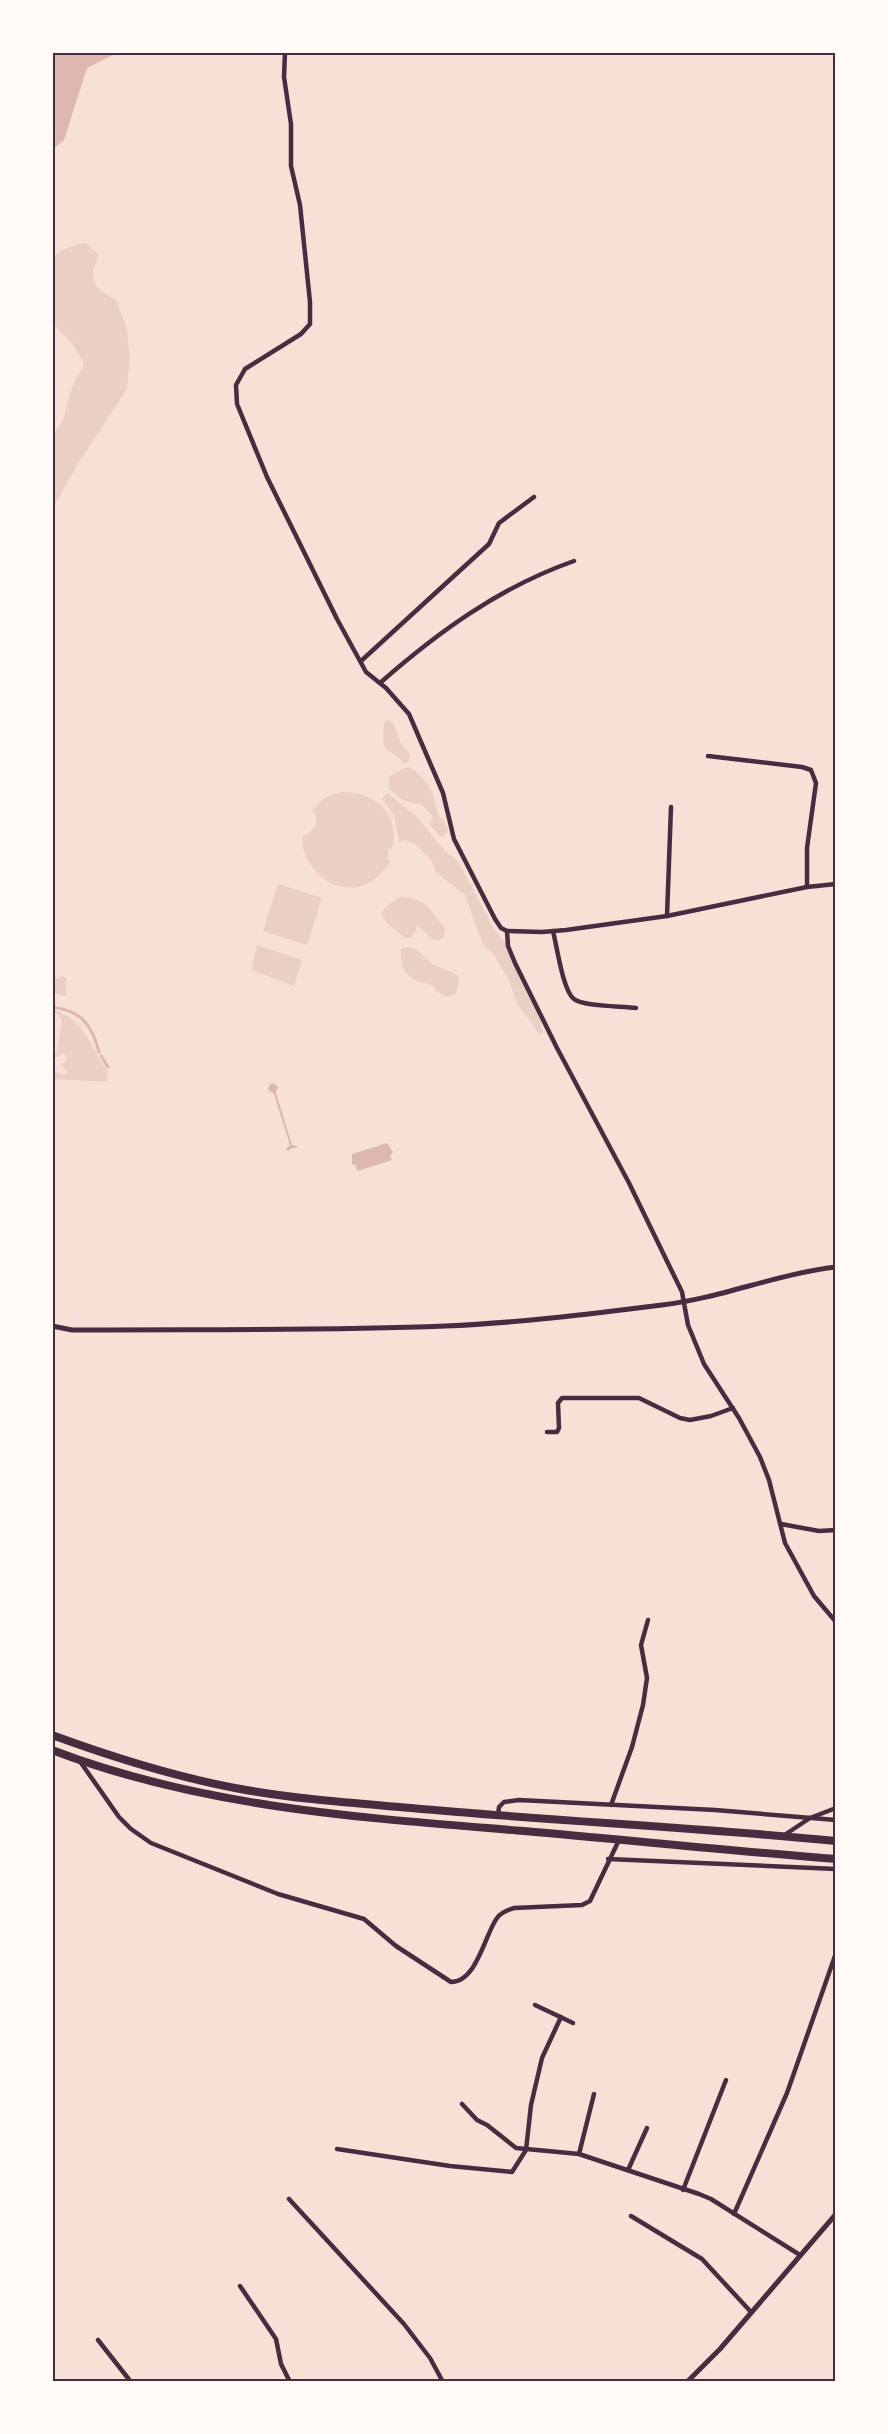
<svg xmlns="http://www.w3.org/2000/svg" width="888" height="2434" viewBox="0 0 888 2434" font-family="Overpass,sans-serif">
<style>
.green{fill:#ebcfc5}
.water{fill:#dcb8b0}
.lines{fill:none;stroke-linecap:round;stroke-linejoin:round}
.stream{stroke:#dcb8b0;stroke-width:3}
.minor{stroke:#4a2c40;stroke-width:4.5}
.tertiary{stroke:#4a2c40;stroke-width:5}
.trunk{stroke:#4a2c40;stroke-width:8}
.neatline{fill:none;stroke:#4a2c40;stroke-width:2}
</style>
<rect width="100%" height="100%" fill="#f7e1d7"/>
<g class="green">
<path d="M86,243L98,254C98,262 93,267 93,274C93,290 105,293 116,300L127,329L130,358L127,389L79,462L53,508V435L63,420L72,387L84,364L72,343L53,324V258C62,248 73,245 86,243Z"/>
<path d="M387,720L393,723L402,745L410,755L408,763H404C384,741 382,760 384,723Z"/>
<path d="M409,767C427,778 436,796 438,816L445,822L448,830L443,837L439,835L429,824L433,817L422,805L404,801L389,789V776C397,774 401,768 409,767Z"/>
<path d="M342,792C375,791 401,815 392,849L389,848L387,859L390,861C388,867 384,870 379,875C349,906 302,876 302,837C313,832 322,822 312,810L326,797Z"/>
<path d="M387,793L417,817L446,852L458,861L496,932C516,949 537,1007 543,1033L540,1035L517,1004L509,980L492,952L483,945L465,895L437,873L431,860L415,844L406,840L399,842L394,815L382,799Z"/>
<polygon points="278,884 322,898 307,945 263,931"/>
<path d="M400,897C430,900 428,908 445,928L444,937L439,940L431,939L418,925L412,937L405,938L387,923L381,913L387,906Z"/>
<polygon points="257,945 302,960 294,986 251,970"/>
<path d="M408,947L416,949L432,964L458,975L459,983L455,994L447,997L436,991L432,985C408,980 400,973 401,949Z"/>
<polygon points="62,976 66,978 66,996 53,993 53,981"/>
<path d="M53,1010C83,1017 91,1048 108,1072L106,1082L53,1079V1071L64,1075L68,1072L61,1065L67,1060L65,1055L62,1054L53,1059V1055L57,1052L62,1020L56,1013H53Z"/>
</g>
<g class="water">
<polygon points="53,52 117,53 87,68 64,140 53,149"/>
<polygon points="273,1083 278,1087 276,1093 292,1145 297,1146 297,1148 292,1148 288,1151 286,1149 290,1145 274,1094 268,1090 269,1085"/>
<polygon points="387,1143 393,1152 390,1156 392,1160 357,1171 356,1166 352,1164 352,1154"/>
</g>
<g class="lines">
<g class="stream">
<path d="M52,1007C82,1011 92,1025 99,1052"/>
<polyline points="101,1056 108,1067"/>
</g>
<g class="minor">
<polyline points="285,52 284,77 291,124 291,166 300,205 310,302 310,324 301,334 245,369 236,385 237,404 267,477 337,619 366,672 386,688 409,714 443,793 454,839 495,919 501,928 507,931 542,932 566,930 667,916 807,887 836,884"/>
<polyline points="361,661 489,544 499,523 534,497"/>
<path d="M380,683C438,632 500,587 574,561"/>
<polyline points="708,756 802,767 811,770 816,783 807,848 807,887"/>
<polyline points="667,916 671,807"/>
<polyline points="507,931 508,946 515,963 557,1048 629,1183 682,1292 688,1325 704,1364 739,1418 760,1457 769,1480 785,1543 814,1596 836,1622"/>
<path d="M553,931C557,947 563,991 574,999C584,1007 623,1006 636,1008"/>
<polyline points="547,1432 557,1432 559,1428 558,1403 562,1398 639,1398 680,1418 690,1420 711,1416 733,1408"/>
<polyline points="781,1524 819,1531 836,1530"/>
<path d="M79,1760L119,1817L131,1829L151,1843L278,1894L364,1919L396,1946L451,1982C477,1982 485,1934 497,1918C501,1912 508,1910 514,1908L582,1905L590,1901L619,1840"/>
<polyline points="611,1805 632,1747 643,1705 647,1678 641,1645 648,1620"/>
<polyline points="498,1815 499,1807 504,1802 519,1800 715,1810 836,1820"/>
<polyline points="783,1836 810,1818 836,1808"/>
<polyline points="608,1859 836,1869"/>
<polyline points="535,2005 573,2023"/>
<polyline points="462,2104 477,2120 487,2125 516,2148 579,2154 699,2194 711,2199 800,2255"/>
<polyline points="337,2149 450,2166 512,2172 526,2150 531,2105 542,2058 561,2017"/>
<polyline points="579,2154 594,2094"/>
<polyline points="628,2170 647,2128"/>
<polyline points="683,2190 726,2080"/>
<polyline points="289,2199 404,2324 430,2358 443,2382"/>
<polyline points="734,2214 787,2093 836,1953"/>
<polyline points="631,2216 702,2259 751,2312"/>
<polyline points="240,2286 276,2339 281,2364 290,2382"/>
<polyline points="98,2340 131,2382"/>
</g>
<g class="tertiary">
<path d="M52,1326L72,1330C197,1329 321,1331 445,1326C518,1323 590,1314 662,1305C721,1298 777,1274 836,1267"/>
<polyline points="687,2382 720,2349 836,2214"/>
</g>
<g class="trunk">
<path d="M52,1735C112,1757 172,1776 235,1788C293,1799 352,1803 411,1808C552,1821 694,1827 836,1841"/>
<path d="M52,1750C203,1808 365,1818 524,1831C628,1840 732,1851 836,1859"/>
</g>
</g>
<rect width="888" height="2434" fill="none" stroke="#fffaf5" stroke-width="108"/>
<rect x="54" y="54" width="780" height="2326" class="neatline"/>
</svg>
